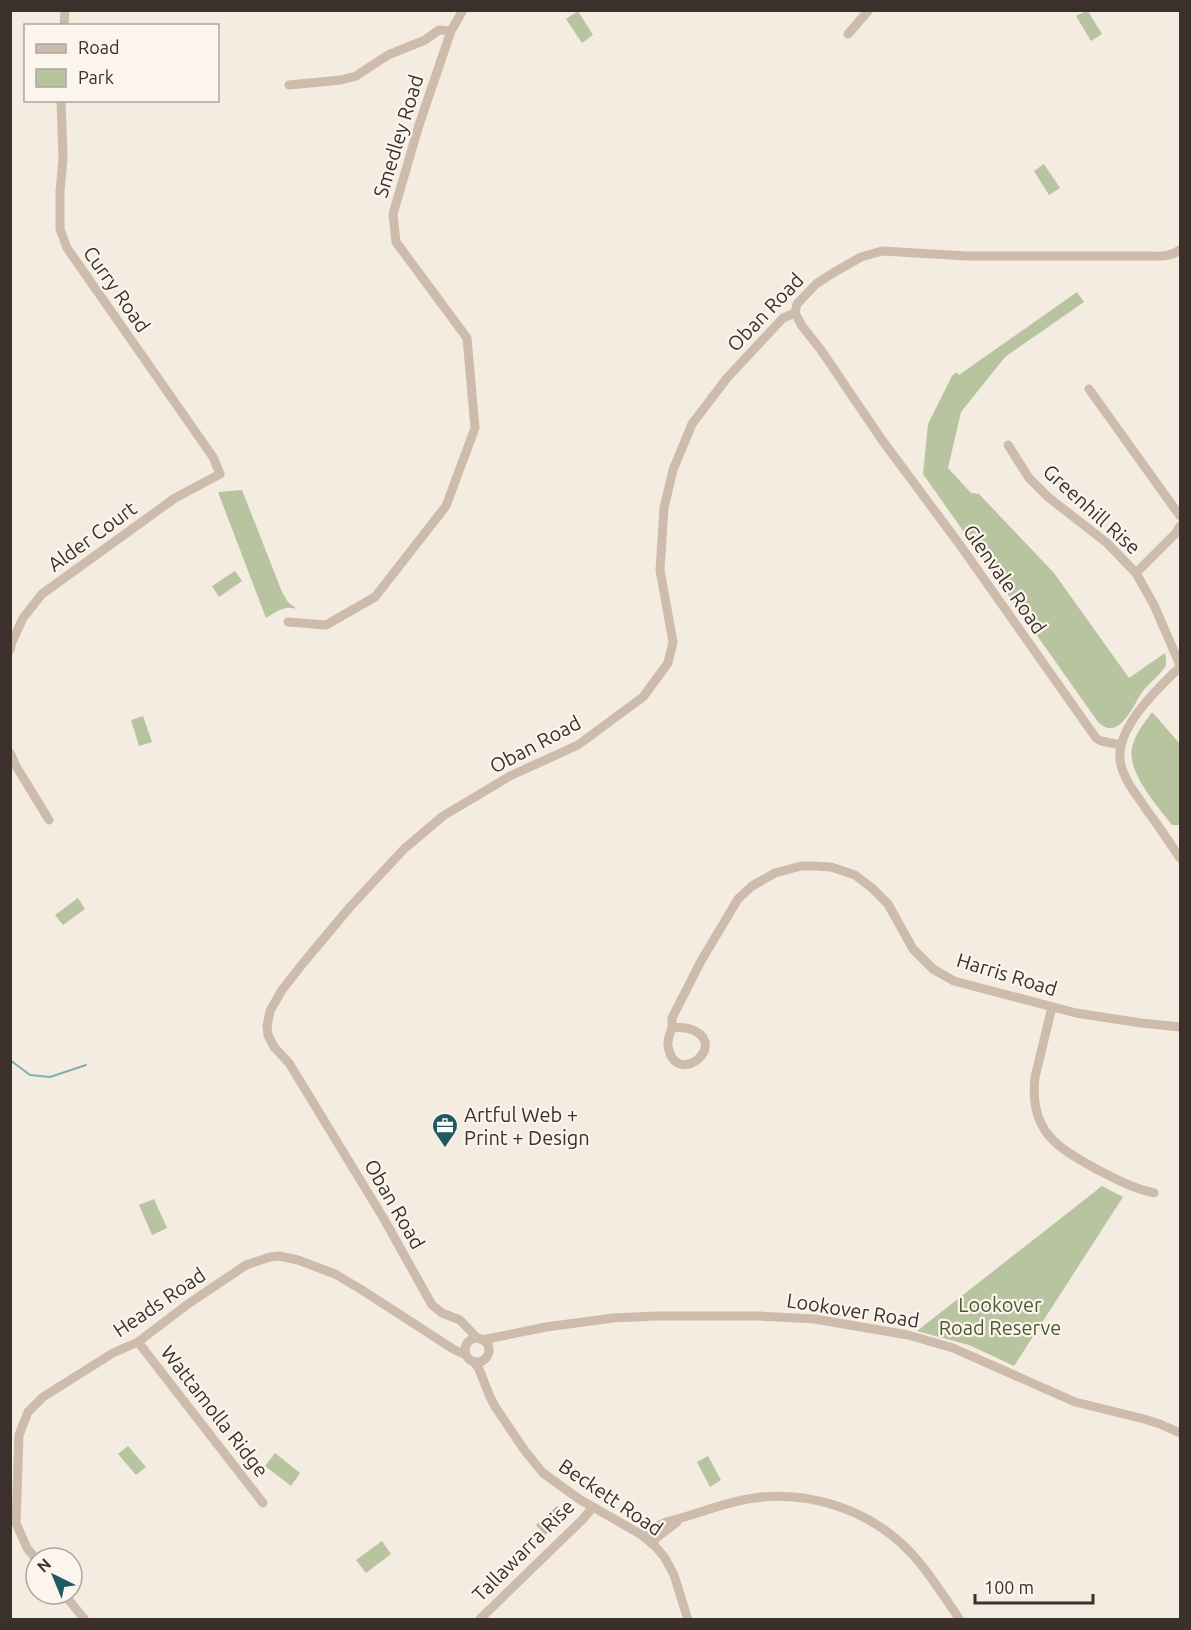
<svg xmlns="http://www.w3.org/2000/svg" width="1191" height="1630" viewBox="0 0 1191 1630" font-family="Ubuntu,sans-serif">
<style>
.green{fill:#b8c4a0}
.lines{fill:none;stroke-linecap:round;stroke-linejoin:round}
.stream{stroke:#7fb0b2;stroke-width:2}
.minor{stroke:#cdbbac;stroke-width:9}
.labels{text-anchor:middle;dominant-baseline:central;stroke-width:4.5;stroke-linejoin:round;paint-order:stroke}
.street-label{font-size:20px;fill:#3b302b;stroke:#fbf5ee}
.poi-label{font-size:20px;fill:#3b302b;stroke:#fbf5ee;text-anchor:start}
.park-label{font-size:20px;fill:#4a5a2e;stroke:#fbf5ee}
</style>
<rect width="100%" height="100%" fill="#f4ebe1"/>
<g class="green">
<polygon points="578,11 593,35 582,43 566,19"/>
<polygon points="1086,11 1088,11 1102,34 1091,41 1076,16"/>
<polygon points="1044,164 1060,188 1049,195 1034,171"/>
<path d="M1077,292L1084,302L1005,357L961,412L948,468L971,493L979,494L1054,573L1129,678L1165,653C1166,658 1167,662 1165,667C1159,676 1149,683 1143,691C1133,705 1119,743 1098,722L923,474L928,424L952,376L956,372L959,375Z"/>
<path d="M242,490L282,592L288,602L297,609C284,605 277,612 266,618L218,492Z"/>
<polygon points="235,571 242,581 219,597 212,586"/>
<path d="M1152,712L1180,744V825H1172C1157,805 1124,770 1133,744C1136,733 1145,722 1152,712Z"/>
<polygon points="143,716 152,742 139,746 131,720"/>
<polygon points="78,898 85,909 63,925 55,915"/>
<polygon points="1102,1186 1123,1197 1014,1366 969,1345 917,1331"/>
<polygon points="154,1199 167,1228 152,1235 139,1205"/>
<polygon points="128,1446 146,1467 136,1475 118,1454"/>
<polygon points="275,1453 300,1473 291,1486 265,1466"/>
<polygon points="708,1456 721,1480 710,1487 697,1462"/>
<polygon points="557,1506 566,1517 545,1535 536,1525"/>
<polygon points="382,1541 391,1554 366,1573 356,1560"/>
</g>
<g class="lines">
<polyline class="stream" points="10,1060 30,1075 50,1077 86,1065"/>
<g class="minor">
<polyline points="64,26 65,10"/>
<polyline points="848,34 869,10"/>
<polyline points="289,85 341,80 356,76 388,55 425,40 439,30 451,31"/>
<polyline points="795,313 802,326 821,350 882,440 960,545 1096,738 1101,741 1121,745"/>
<path d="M795,313L797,304L816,284L833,273L861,257L882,251L967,256H1144C1157,256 1169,258 1180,250"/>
<polyline points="1089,389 1180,516"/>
<polyline points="1008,445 1029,478 1048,497 1107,543 1136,573 1154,605 1180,665"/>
<polyline points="1136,573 1176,533 1180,526"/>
<polyline points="288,622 326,625 375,597 446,506 475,428 467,338 396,242 393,214 419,125 451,31 463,10"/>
<polyline points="10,650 12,642 23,618 42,594 175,498 220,474 213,457 67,248 60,229 60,192 63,158 61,100"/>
<path d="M1180,667C1158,688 1112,731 1121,765C1125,782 1137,795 1146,809C1158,825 1169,842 1180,858"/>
<polyline points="10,753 16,766 49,820"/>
<path d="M1052,1007L1035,1077C1029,1131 1056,1147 1098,1170C1118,1180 1132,1188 1154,1193"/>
<path d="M672,1028C680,1027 687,1027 695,1031C727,1048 675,1088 668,1046C667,1038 670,1034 672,1028C672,1024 672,1021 672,1018L701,961L738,899L752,886L775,873L801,866H815L831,867L855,875L872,888L888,904L913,949L933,969L954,981L1076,1013L1141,1023L1180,1027"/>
<polyline points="477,1338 460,1320 442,1313 432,1305 384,1219 289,1063 274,1047 268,1035 267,1026 270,1011 282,990 304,962 350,907 404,849 443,816 510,776 578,745 643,697 668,663 673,642 660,570 664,508 673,470 692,424 727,378 783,318 795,313"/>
<circle cx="477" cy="1350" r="12"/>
<polyline points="482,1340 546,1327 613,1318 656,1316 759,1316 815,1319 908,1335 953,1348 1075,1402 1144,1419 1160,1424 1180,1433"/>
<polyline points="138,1342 263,1503"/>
<polyline points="474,1362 479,1369 490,1397 496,1408 525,1451 543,1473 579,1499 642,1535 656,1547 665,1558 674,1575 688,1620"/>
<path d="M645,1537L655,1527L666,1522C696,1515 724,1502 754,1498C811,1490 872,1511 911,1553C930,1573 944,1597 960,1620"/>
<polyline points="651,1542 677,1522"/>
<polyline points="36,1559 27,1548 16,1523 19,1435 28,1412 43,1397 113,1353 138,1342 188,1304 246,1265 270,1257 279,1256 298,1260 335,1274 362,1290 453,1349 466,1355"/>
<polyline points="64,1594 85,1620"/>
<polyline points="479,1620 582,1520 593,1507"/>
</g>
</g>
<defs>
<symbol id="office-pin" viewBox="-11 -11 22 30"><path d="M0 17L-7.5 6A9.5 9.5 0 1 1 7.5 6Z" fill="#1f5a5e" stroke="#fbf5ee"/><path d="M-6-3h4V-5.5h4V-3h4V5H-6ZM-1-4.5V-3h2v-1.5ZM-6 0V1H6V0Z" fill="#fff"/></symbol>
</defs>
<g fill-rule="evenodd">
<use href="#office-pin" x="430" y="1111" width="30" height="40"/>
</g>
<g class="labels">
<g class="street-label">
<text transform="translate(398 136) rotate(-73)">Smedley Road</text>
<text transform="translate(117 289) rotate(55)">Curry Road</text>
<text transform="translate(765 312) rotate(-46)">Oban Road</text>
<text transform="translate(1092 509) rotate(42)">Greenhill Rise</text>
<text transform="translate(92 536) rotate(-36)">Alder Court</text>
<text transform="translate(1005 579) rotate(55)">Glenvale Road</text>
<text transform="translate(535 744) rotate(-28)">Oban Road</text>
<text transform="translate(1007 974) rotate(17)">Harris Road</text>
<text transform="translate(395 1204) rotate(60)">Oban Road</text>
<text transform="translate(159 1302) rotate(-34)">Heads Road</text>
<text transform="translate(853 1310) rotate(9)">Lookover Road</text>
<text transform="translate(215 1411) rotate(52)">Wattamolla Ridge</text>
<text transform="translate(611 1497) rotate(34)">Beckett Road</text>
<text transform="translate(523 1550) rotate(-45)">Tallawarra Rise</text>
</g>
<g class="poi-label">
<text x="464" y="1114">Artful Web +<tspan x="464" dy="23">Print + Design</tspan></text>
</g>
<g class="park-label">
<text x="1000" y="1304">Lookover<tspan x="1000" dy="23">Road Reserve</tspan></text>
</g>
</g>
<rect width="1191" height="1630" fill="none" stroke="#3b302b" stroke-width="24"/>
<rect x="24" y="24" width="195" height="78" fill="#fbf5ee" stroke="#aea6a0" stroke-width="1.5"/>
<rect x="36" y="44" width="30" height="9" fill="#cdbbac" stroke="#aea6a0" stroke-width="1.5"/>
<text x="78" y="54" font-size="18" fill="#3b302b">Road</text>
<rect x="36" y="69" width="30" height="18" fill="#b8c4a0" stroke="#aea6a0" stroke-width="1.5"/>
<text x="78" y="84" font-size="18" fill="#3b302b">Park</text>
<g transform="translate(54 1576) rotate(317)"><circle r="28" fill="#fbf5ee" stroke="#aea6a0" stroke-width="1.5"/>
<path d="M0-4.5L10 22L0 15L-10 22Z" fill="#1f5a5e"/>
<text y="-9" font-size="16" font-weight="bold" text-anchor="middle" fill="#3b302b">N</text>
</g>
<path d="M975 1594v9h118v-9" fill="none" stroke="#3b302b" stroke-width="3"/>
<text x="984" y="1594" font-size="18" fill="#3b302b" stroke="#fbf5ee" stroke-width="4.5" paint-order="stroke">100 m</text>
</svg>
